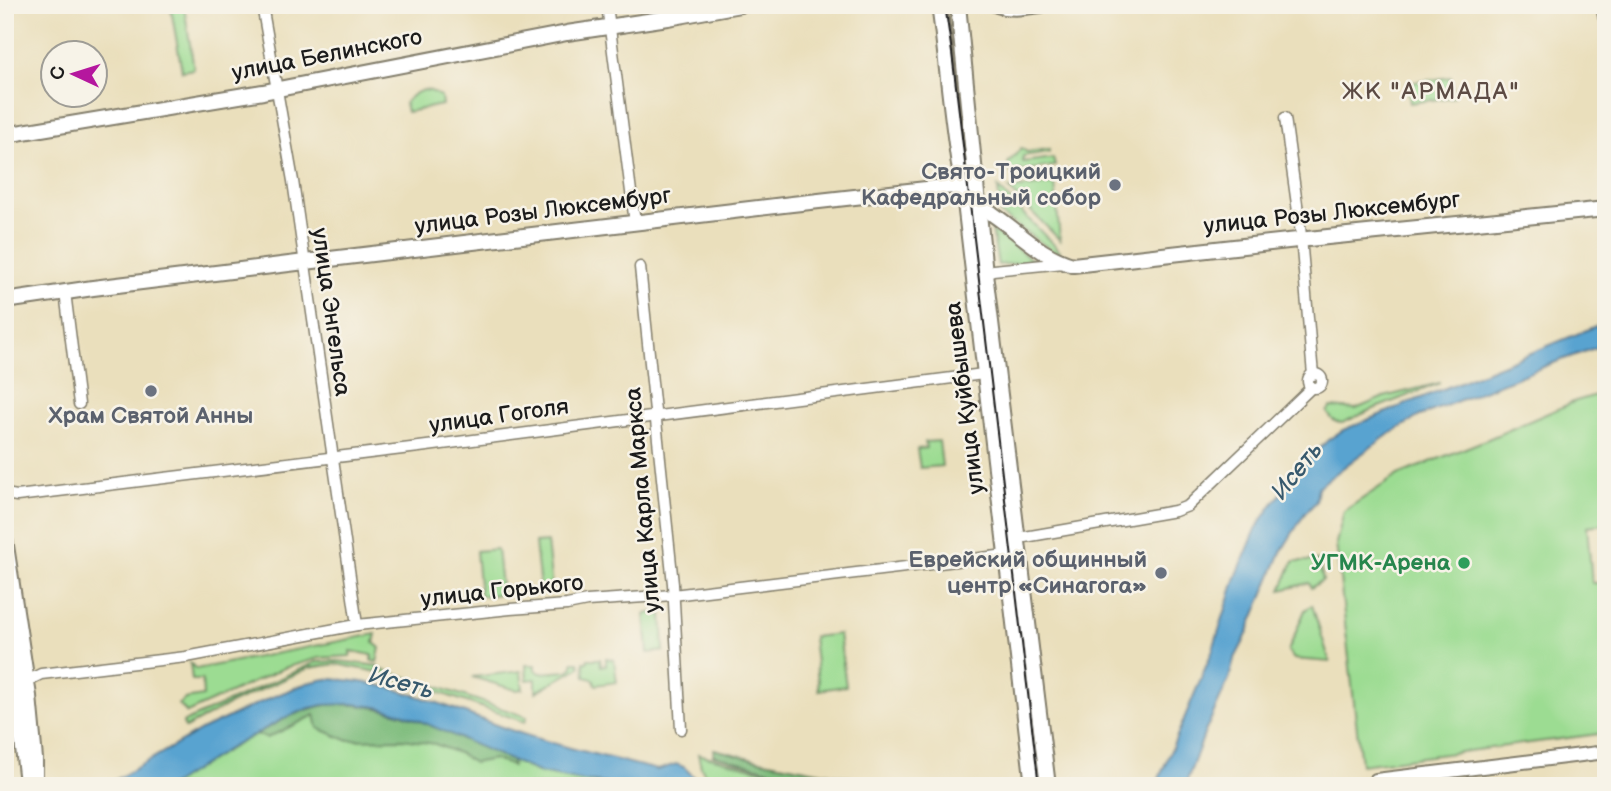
<svg xmlns="http://www.w3.org/2000/svg" width="1611" height="791" viewBox="0 0 1611 791" font-family="'Balsamiq Sans',sans-serif">
<style>
.green{fill:#9cdc92;stroke:#5c7c57;stroke-width:2}
.forest{fill:#7dbc7c;stroke:#4c6c4c;stroke-width:2}
.water{fill:#59a3d0;stroke:#3a6076;stroke-width:2}
.lines{fill:none;stroke-linecap:round;stroke-linejoin:round}
.minor-casing{stroke:#837e6c;stroke-width:13}
.tertiary-casing{stroke:#837e6c;stroke-width:16}
.secondary-casing{stroke:#837e6c;stroke-width:18}
.minor{stroke:#fff;stroke-width:10}
.tertiary{stroke:#fff;stroke-width:12}
.secondary{stroke:#fff;stroke-width:14}
.tram{stroke:#1c1c1c;stroke-width:2}
.worship-dot{fill:#6b7280;stroke:#f7f3e8;stroke-width:2.5}
.leisure-dot{fill:#2e9e5b;stroke:#f7f3e8;stroke-width:2.5}
.labels{text-anchor:middle;dominant-baseline:central;stroke-width:5;stroke-linejoin:round;paint-order:stroke}
.street-label{font-size:23px;fill:#1c1c1c;stroke:#f7f3e8}
.worship-label{font-size:23px;font-weight:bold;fill:#5b616d;stroke:#f7f3e8;text-anchor:end}
.leisure-label{font-size:23px;font-weight:bold;fill:#27864d;stroke:#f7f3e8;text-anchor:end}
.neighbourhood-label{font-size:24px;letter-spacing:2px;fill:#5c4b44;stroke:#f7f3e8}
.water-label{font-size:24px;font-style:italic;fill:#37596d;stroke:#f7f3e8}
</style>
<rect width="100%" height="100%" fill="#f7f3e8"/>
<filter id="ink" filterUnits="userSpaceOnUse"><feTurbulence type="fractalNoise" baseFrequency=".0143" numOctaves="2"/><feDisplacementMap in="SourceGraphic" scale="14" xChannelSelector="R" yChannelSelector="G"/><feConvolveMatrix kernelMatrix="1 2 1 2 8 2 1 2 1" color-interpolation-filters="sRGB"/></filter>
<filter id="wash" filterUnits="userSpaceOnUse"><feTurbulence type="fractalNoise" baseFrequency=".00686" numOctaves="4" result="noise"/><feDisplacementMap in="SourceGraphic" scale="28" xChannelSelector="R" yChannelSelector="G"/><feGaussianBlur stdDeviation="1.57" result="paint"/><feColorMatrix in="noise" values="0 0 0 0 0 0 0 0 0 0 0 0 0 0 0 0 0 1.4 0 .05"/><feComposite in="paint" operator="in"/></filter>
<g filter="url(#wash)">
<rect width="100%" height="100%" fill="#eadfbc"/>
<g class="green">
<polygon points="184,6 194,69 182,71 171,9"/>
<polygon points="1451,77 1454,97 1410,103 1407,83"/>
<path d="M424,90L431,91L441,97L442,105L407,112L405,103C410,96 416,92 424,90Z"/>
<polygon points="1021,148 1027,152 1049,149 1049,152 1023,156 1023,162 1053,158 1055,166 1009,172 1008,163"/>
<polygon points="1055,184 1060,240 1009,189"/>
<polygon points="998,188 1060,251 1057,254 1000,214"/>
<polygon points="992,230 1035,262 998,265"/>
<path d="M1440,383L1376,408L1342,423C1334,423 1331,418 1327,412L1331,407L1356,409L1384,397Z"/>
<polygon points="1606,392 1606,524 1587,526 1592,583 1606,583 1606,733 1361,765 1336,543 1344,511 1398,475 1488,439 1576,401"/>
<polygon points="939,441 942,466 920,468 917,449 926,448 925,442"/>
<polygon points="547,542 552,587 540,588 535,543"/>
<polygon points="497,549 502,594 480,596 476,551"/>
<polygon points="1295,561 1319,561 1323,580 1311,588 1309,583 1281,590 1292,564"/>
<polygon points="1312,605 1330,662 1294,659 1288,651 1305,610"/>
<polygon points="657,612 662,614 664,651 648,653 645,614"/>
<polygon points="376,634 374,643 380,648 377,662 372,661 372,655 351,651 350,656 319,658 284,668 187,713 179,704 185,699 203,696 202,680 192,680 190,663 196,669"/>
<polygon points="839,634 846,686 819,690 813,637"/>
<polygon points="606,658 614,660 617,682 596,685 593,679 585,677 584,662 587,662 588,659 600,659 601,666 606,665"/>
<polygon points="338,661 378,666 378,672 336,664 309,668 232,703 185,728 183,723 188,720 316,662"/>
<polygon points="573,662 579,662 580,667 536,692 536,679 527,680 526,665 535,665 535,669 540,673 568,671 573,667"/>
<polygon points="382,670 432,685 527,717 525,722 420,686 382,675"/>
<polygon points="521,671 523,689 516,690 472,677"/>
<path d="M310,708L468,741L540,773L583,781L628,786H464L434,774L311,786H170C215,757 260,729 310,708Z"/>
<polygon points="698,754 823,786 721,786 710,783 701,767"/>
<polygon points="434,777 455,786 346,786"/>
</g>
<g class="forest">
<path d="M336,704C402,704 455,735 513,762L512,766L494,759L474,763L458,753L435,744L403,739L346,740L318,728L315,715L267,738L256,734C282,720 306,706 336,704Z"/>
<polygon points="714,749 754,759 894,786 828,786 713,755"/>
</g>
<g class="water">
<polygon points="1606,322 1606,344 1556,362 1420,416 1388,435 1356,458 1318,487 1316,502 1305,513 1281,552 1244,641 1234,660 1229,679 1205,732 1185,786 1156,786 1212,652 1236,577 1256,529 1272,505 1306,461 1328,440 1343,430"/>
<path d="M325,679C385,679 443,705 499,726C549,744 606,757 658,770L676,764L684,767L696,779L721,786H628L583,781L540,773L404,714L377,707L352,704L324,705L310,708L287,717L228,749L170,786H105L203,729L270,698L307,683Z"/>
</g>
</g>
<g filter="url(#ink)">
<g class="lines">
<defs>
<g id="minor">
<polyline points="262,5 293,181 357,625"/>
<polyline points="607,5 635,223"/>
<polyline points="1285,118 1300,226 1313,375"/>
<polyline points="640,267 673,584 681,729"/>
<polyline points="985,273 993,270 1064,263"/>
<polyline points="65,292 79,404"/>
<circle cx="1315" cy="381" r="7"/>
<polyline points="5,494 17,496 419,447 991,373"/>
<polyline points="5,684 27,681 41,674 186,657 357,625 510,609 567,605 587,601 673,595 1006,555 1019,538 1175,511 1188,506 1312,387"/>
</g>
<polyline id="tertiary" points="1370,786 1376,780 1606,752"/>
<g id="secondary">
<path d="M939,5C948,68 952,132 964,194L1033,786"/>
<polyline points="958,5 985,273 1048,786"/>
<path d="M997,5C1012,10 1025,7 1041,5"/>
<polyline points="1604,5 1606,17"/>
<polyline points="5,135 263,92 567,33 668,18 740,5"/>
<path d="M5,301L93,288L305,262L792,204L953,186C967,196 981,205 994,215C1020,233 1042,257 1073,265L1288,241L1606,209"/>
<polyline points="5,539 29,696 35,759 35,786"/>
<polyline points="5,616 17,697 26,774"/>
</g>
</defs>
<use href="#minor" class="minor-casing"/>
<use href="#tertiary" class="tertiary-casing"/>
<use href="#secondary" class="secondary-casing"/>
<use href="#minor" class="minor"/>
<use href="#tertiary" class="tertiary"/>
<use href="#secondary" class="secondary"/>
<polyline class="tram" points="945,5 952,53 1039,786"/>
</g>
</g>
<g class="worship-dot">
<circle cx="1115" cy="185" r="7"/>
<circle cx="151" cy="391" r="7"/>
<circle cx="1161" cy="573" r="7"/>
</g>
<circle class="leisure-dot" cx="1464" cy="563" r="7"/>
<g class="labels">
<g class="street-label">
<text transform="translate(327 55) rotate(-11)">улица Белинского</text>
<text transform="translate(543 211) rotate(-7)">улица Розы Люксембург</text>
<text transform="translate(1332 213) rotate(-6)">улица Розы Люксембург</text>
<text transform="translate(331 312) rotate(82)">улица Энгельса</text>
<text transform="translate(965 398) rotate(-97)">улица Куйбышева</text>
<text transform="translate(499 416) rotate(-8)">улица Гоголя</text>
<text transform="translate(643 500) rotate(-95)">улица Карла Маркса</text>
<text transform="translate(502 591) rotate(-6)">улица Горького</text>
</g>
<g class="worship-label">
<text x="1101" y="172">Свято-Троицкий<tspan x="1101" dy="26">Кафедральный собор</tspan></text>
<text x="151" y="416" text-anchor="middle">Храм Святой Анны</text>
<text x="1147" y="560">Еврейский общинный<tspan x="1147" dy="26">центр «Синагога»</tspan></text>
</g>
<g class="leisure-label">
<text x="1450" y="563">УГМК-Арена</text>
</g>
<g class="neighbourhood-label">
<text x="1431" y="91">ЖК "АРМАДА"</text>
</g>
<g class="water-label">
<text transform="translate(1297 471) rotate(-51)">Исеть</text>
<text transform="translate(401 683) rotate(15)">Исеть</text>
</g>
</g>
<rect width="1611" height="791" fill="none" stroke="#f7f3e8" stroke-width="28"/>
<g transform="translate(74 74) rotate(274)"><circle r="33" fill="#f7f3e8" stroke="#9f9d96" stroke-width="2"/>
<path d="M0-5L12 26L0 18L-12 26Z" fill="#b5179e"/>
<text y="-10" font-size="19" font-weight="bold" text-anchor="middle" fill="#1c1c1c">С</text>
</g>
</svg>
